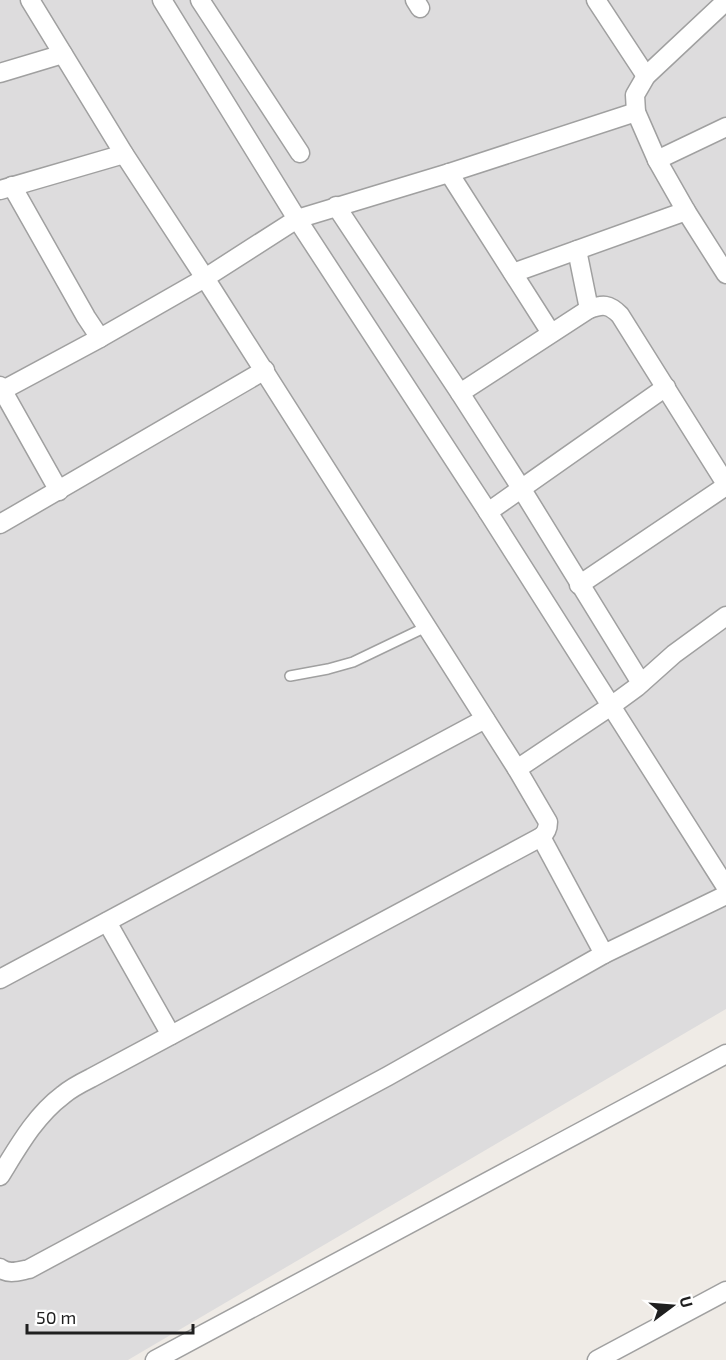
<svg xmlns="http://www.w3.org/2000/svg" width="726" height="1360" viewBox="0 0 726 1360" font-family="'Exo 2',sans-serif">
<style>
.residential{fill:#dddcdd}
.lines{fill:none;stroke-linecap:round;stroke-linejoin:round}
.service-casing{stroke:#a0a0a0;stroke-width:12}
.minor-casing{stroke:#a0a0a0;stroke-width:21}
.service{stroke:#fff;stroke-width:9}
.minor{stroke:#fff;stroke-width:18}
</style>
<rect width="100%" height="100%" fill="#efebe6"/>
<polygon class="residential" points="0,0 726,0 726,1009 128,1360 0,1360"/>
<g class="lines">
<defs>
<polyline id="service" points="290,676 328,669 353,662 426,627"/>
<g id="minor">
<polyline points="162,0 297,219 488,512 726,887"/>
<polyline points="200,0 300,153"/>
<polyline points="415,0 420,8"/>
<polyline points="596,0 646,76"/>
<polyline points="726,1 646,76 635,95 636,112 657,160 686,211 726,274"/>
<polyline points="0,73 63,54"/>
<polyline points="657,160 726,127"/>
<polyline points="449,173 551,333"/>
<polyline points="12,186 86,317 100,338 205,278 297,219 449,173 636,112"/>
<polyline points="0,190 124,154"/>
<polyline points="336,206 460,393 521,488 641,683"/>
<polyline points="577,250 589,309"/>
<polyline points="513,273 686,211"/>
<polyline points="0,386 59,491"/>
<polyline points="3,390 100,338"/>
<path d="M460,393L589,309C603,304 609,304 620,315L726,484"/>
<polyline points="488,512 666,387"/>
<polyline points="0,524 265,370"/>
<polyline points="579,585 726,486"/>
<polyline points="517,769 611,706 637,687 674,654 726,616"/>
<polyline points="541,837 604,954"/>
<polyline points="107,922 171,1035"/>
<polyline points="0,979 485,719"/>
<path d="M0,1176C18,1147 35,1116 63,1095C71,1088 81,1083 91,1078L541,837C546,833 548,829 548,822L517,769L205,278L124,154L30,0"/>
<path d="M0,1268C8,1275 19,1271 29,1269L388,1076L604,954L726,895"/>
<polyline points="155,1360 726,1054"/>
<polyline points="597,1360 726,1291"/>
</g>
</defs>
<use href="#service" class="service-casing"/>
<use href="#minor" class="minor-casing"/>
<use href="#service" class="service"/>
<use href="#minor" class="minor"/>
</g>
<g transform="translate(672 1306) rotate(74)" stroke="#ffffff" stroke-width="4.5" paint-order="stroke">
<path d="M0-4.5L10 22L0 15L-10 22Z" fill="#1f1f1f"/>
<text y="-9" font-size="16" font-weight="bold" text-anchor="middle" fill="#1f1f1f">U</text>
</g>
<path d="M27 1324v9h166v-9" fill="none" stroke="#1f1f1f" stroke-width="3"/>
<text x="36" y="1324" font-size="18" fill="#1f1f1f" stroke="#ffffff" stroke-width="4.5" paint-order="stroke">50 m</text>
</svg>
